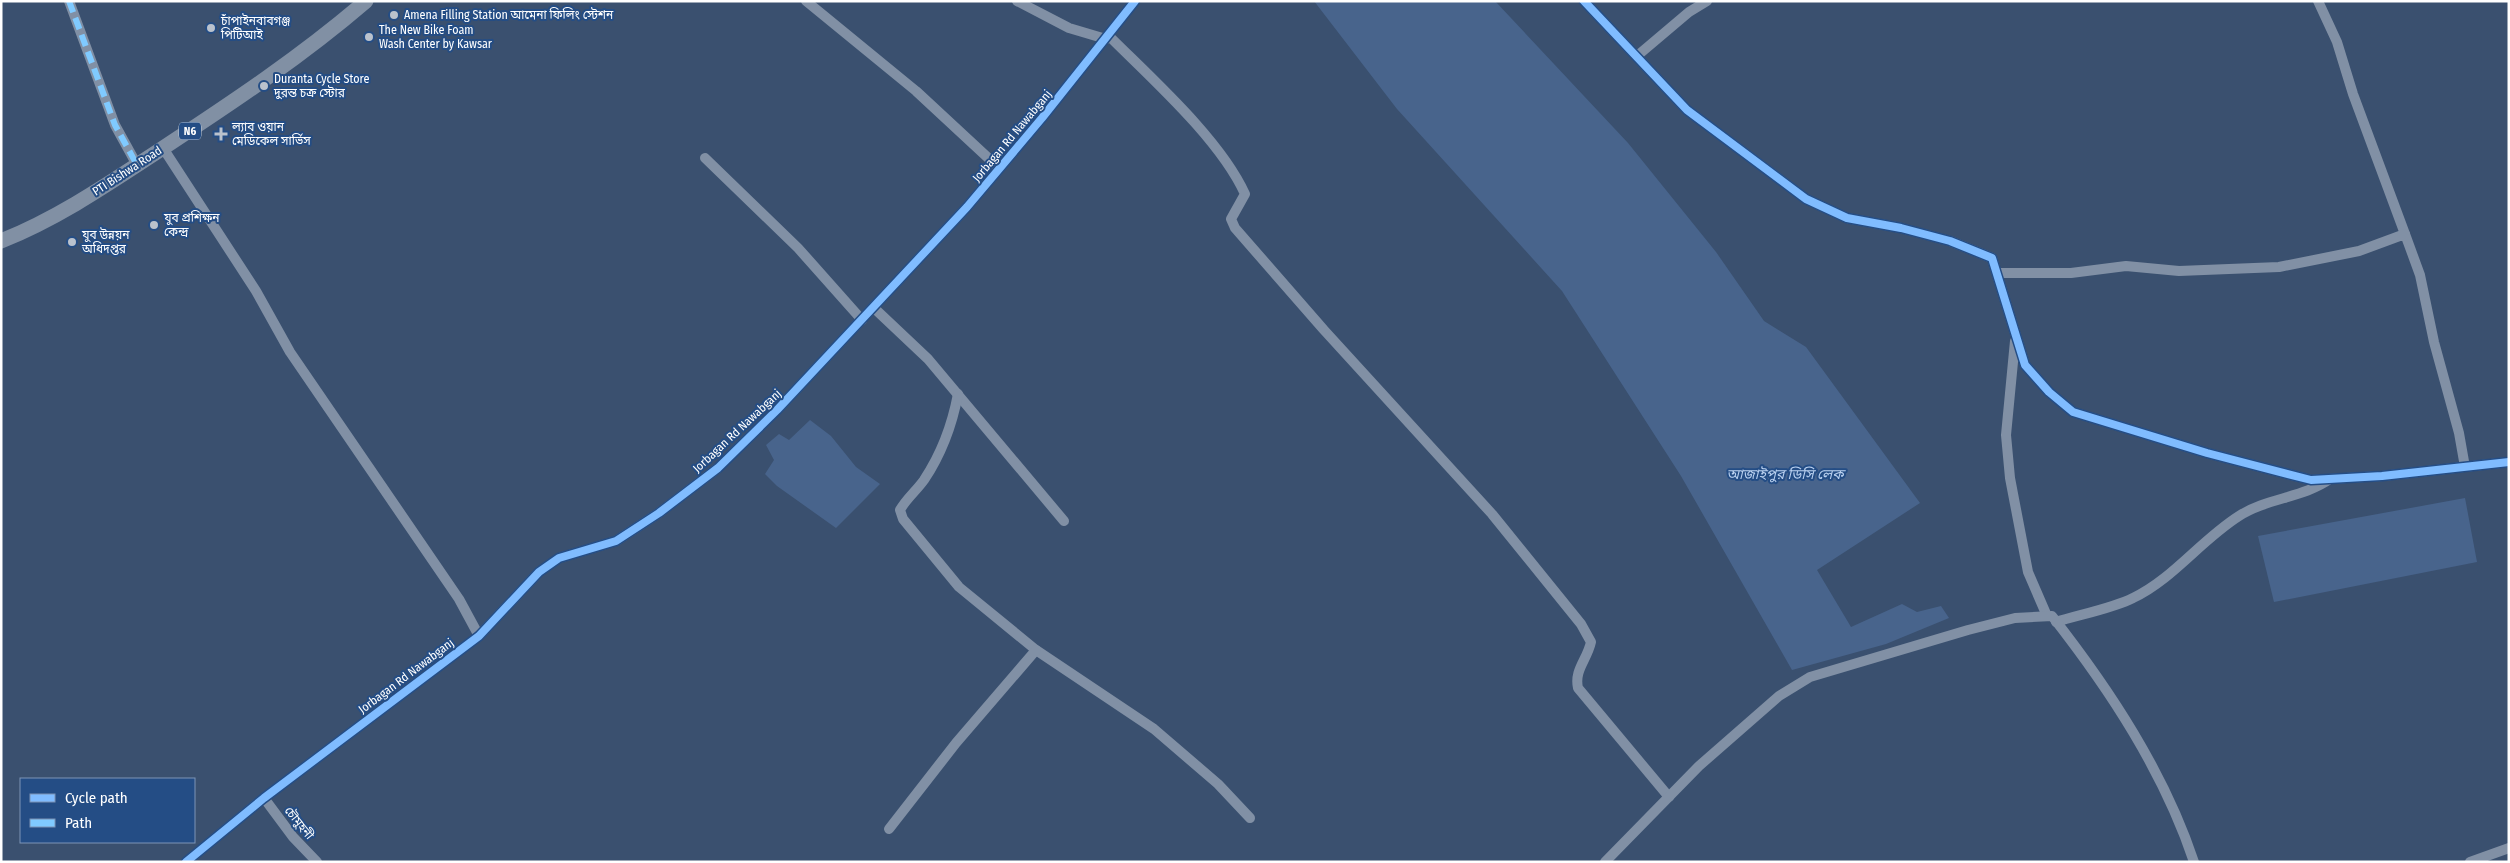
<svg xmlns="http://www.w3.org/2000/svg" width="2510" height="863" viewBox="0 0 2510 863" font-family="'Fira Sans Condensed','Noto Sans Bengali',sans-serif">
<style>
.water{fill:#48648c}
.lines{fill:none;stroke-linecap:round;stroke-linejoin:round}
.minor{stroke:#8190a5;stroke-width:10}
.highway{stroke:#8190a4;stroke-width:15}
.quiet{stroke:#80caff;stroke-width:6;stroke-dasharray:12 6;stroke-linecap:butt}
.cycleway-casing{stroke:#244d85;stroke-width:11}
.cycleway{stroke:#80bcff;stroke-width:8}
.poi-dot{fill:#bac2cd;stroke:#244d85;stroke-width:2}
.labels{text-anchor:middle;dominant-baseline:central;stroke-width:4;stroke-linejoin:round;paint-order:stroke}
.shield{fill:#244d85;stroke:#bdcada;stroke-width:1}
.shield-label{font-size:11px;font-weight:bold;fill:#fff}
.poi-label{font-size:12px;fill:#fff;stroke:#244d85;text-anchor:start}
.street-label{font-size:12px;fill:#fff;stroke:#244d85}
.water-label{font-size:14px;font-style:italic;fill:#bad1f0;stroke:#244d85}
</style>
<rect width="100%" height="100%" fill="#3a506f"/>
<g class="water">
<polygon points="1314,1 1495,1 1628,143 1716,252 1764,321 1806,347 1920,503 1817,570 1851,627 1902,604 1917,612 1941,606 1949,618 1886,644 1792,670 1681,476 1562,291 1397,109"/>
<polygon points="810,420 831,436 856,467 880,484 836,528 777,486 765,474 774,460 766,445 779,434 789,440"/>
<polygon points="2465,498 2477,562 2274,602 2258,536"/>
</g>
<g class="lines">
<g class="minor">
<polyline points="69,1 115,125 137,165"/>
<polyline points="806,1 916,91 999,168"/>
<polyline points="1017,1 1069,28 1106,39"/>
<polyline points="1584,1 1687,110 1806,199 1847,218 1901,228 1950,241 1992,258 2025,365 2049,392 2073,412 2207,453 2311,480 2382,476 2509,462"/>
<polyline points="2318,1 2337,42 2353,94 2405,234"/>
<path d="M1109,36C1151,78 1220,139 1245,194L1231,219L1235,228L1324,330L1492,514L1581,624L1591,642C1587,660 1574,670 1578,688L1669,797"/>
<polyline points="1637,56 1689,12 1707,1"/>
<polyline points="163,148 256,291 290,352 459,599 479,636"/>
<polyline points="705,158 798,248 862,320"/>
<polyline points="1997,273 2071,273 2126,266 2179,271 2279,267 2359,251 2405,234 2420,275 2434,342 2459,433 2465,467"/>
<polyline points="874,308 928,359 1064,521"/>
<polyline points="2015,341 2006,435 2010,478 2028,572 2047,616"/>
<path d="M958,394C952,426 942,453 924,480C917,490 906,499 900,510L903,519L959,587L1036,650L1154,729L1218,784L1250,818"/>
<path d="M2056,622C2078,615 2114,608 2133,598C2173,579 2201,540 2239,516C2267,498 2303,498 2330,479"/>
<polyline points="264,798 293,837 317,862"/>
<polyline points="889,829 956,743 1036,650"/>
<polyline points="186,862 264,798 479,636 539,572 559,558 616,541 659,513 718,468 777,410 967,207 1042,118 1135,1"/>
<path d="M1605,862L1699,766L1779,696L1810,677L1968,630L2015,618L2052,616C2110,690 2164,772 2194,862"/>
<polyline points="2470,862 2509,848"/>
</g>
<path class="highway" d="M1,241C59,218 111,182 163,148C233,102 302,56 366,1"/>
<polyline class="quiet" points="69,1 115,125 137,165"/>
<defs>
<g id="cycleway">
<polyline points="1584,1 1687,110 1806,199 1847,218 1901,228 1950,241 1992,258 2025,365 2049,392 2073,412 2207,453 2311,480 2382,476 2509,462"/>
<polyline points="186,862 264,798 479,636 539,572 559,558 616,541 659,513 718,468 777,410 967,207 1042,118 1135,1"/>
</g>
</defs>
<use href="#cycleway" class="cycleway-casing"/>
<use href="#cycleway" class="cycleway"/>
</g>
<g class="poi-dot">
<circle cx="394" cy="15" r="5"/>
<circle cx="211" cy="28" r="5"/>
<circle cx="369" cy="37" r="5"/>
<circle cx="264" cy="86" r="5"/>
<path d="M218.5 126.5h5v5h5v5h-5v5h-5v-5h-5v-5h5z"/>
<circle cx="154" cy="225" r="5"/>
<circle cx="72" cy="242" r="5"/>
</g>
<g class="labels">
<rect class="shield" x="179" y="122.5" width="22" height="17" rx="4"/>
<g class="shield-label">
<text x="190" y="131">N6</text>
</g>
<g class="poi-label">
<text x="404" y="15">Amena Filling Station আমেনা ফিলিং স্টেশন</text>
<text x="221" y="21">চাঁপাইনবাবগঞ্জ<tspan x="221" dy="14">পিটিআই</tspan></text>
<text x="379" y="30">The New Bike Foam<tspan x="379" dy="14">Wash Center by Kawsar</tspan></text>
<text x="274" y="79">Duranta Cycle Store<tspan x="274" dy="14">দুরন্ত চক্র স্টোর</tspan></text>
<text x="232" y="127">ল্যাব ওয়ান<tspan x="232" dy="14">মেডিকেল সার্ভিস</tspan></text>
<text x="164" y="218">যুব প্রশিক্ষন<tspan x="164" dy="14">কেন্দ্র</tspan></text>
<text x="82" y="235">যুব উন্নয়ন<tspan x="82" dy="14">অধিদপ্তর</tspan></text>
</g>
<g class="street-label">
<text transform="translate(1012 136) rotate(-50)">Jorbagan Rd Nawabganj</text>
<text transform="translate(127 171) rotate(-33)">PTI Bishwa Road</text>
<text transform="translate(737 431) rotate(-43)">Jorbagan Rd Nawabganj</text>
<text transform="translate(406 676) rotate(-37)">Jorbagan Rd Nawabganj</text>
<text transform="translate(299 823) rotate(51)">চৌমুহনী</text>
</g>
<g class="water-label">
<text x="1785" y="474">আজাইপুর ডিসি লেক</text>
</g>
</g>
<rect width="2510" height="863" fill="none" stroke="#ffffff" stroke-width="5"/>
<rect x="20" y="778" width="175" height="65" fill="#244d85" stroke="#7c94b6"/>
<rect x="30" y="794" width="25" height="8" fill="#80bcff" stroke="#7c94b6"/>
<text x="65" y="803" font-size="15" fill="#ffffff">Cycle path</text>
<rect x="30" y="819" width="25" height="8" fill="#80caff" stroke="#7c94b6"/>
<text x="65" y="828" font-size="15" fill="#ffffff">Path</text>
</svg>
